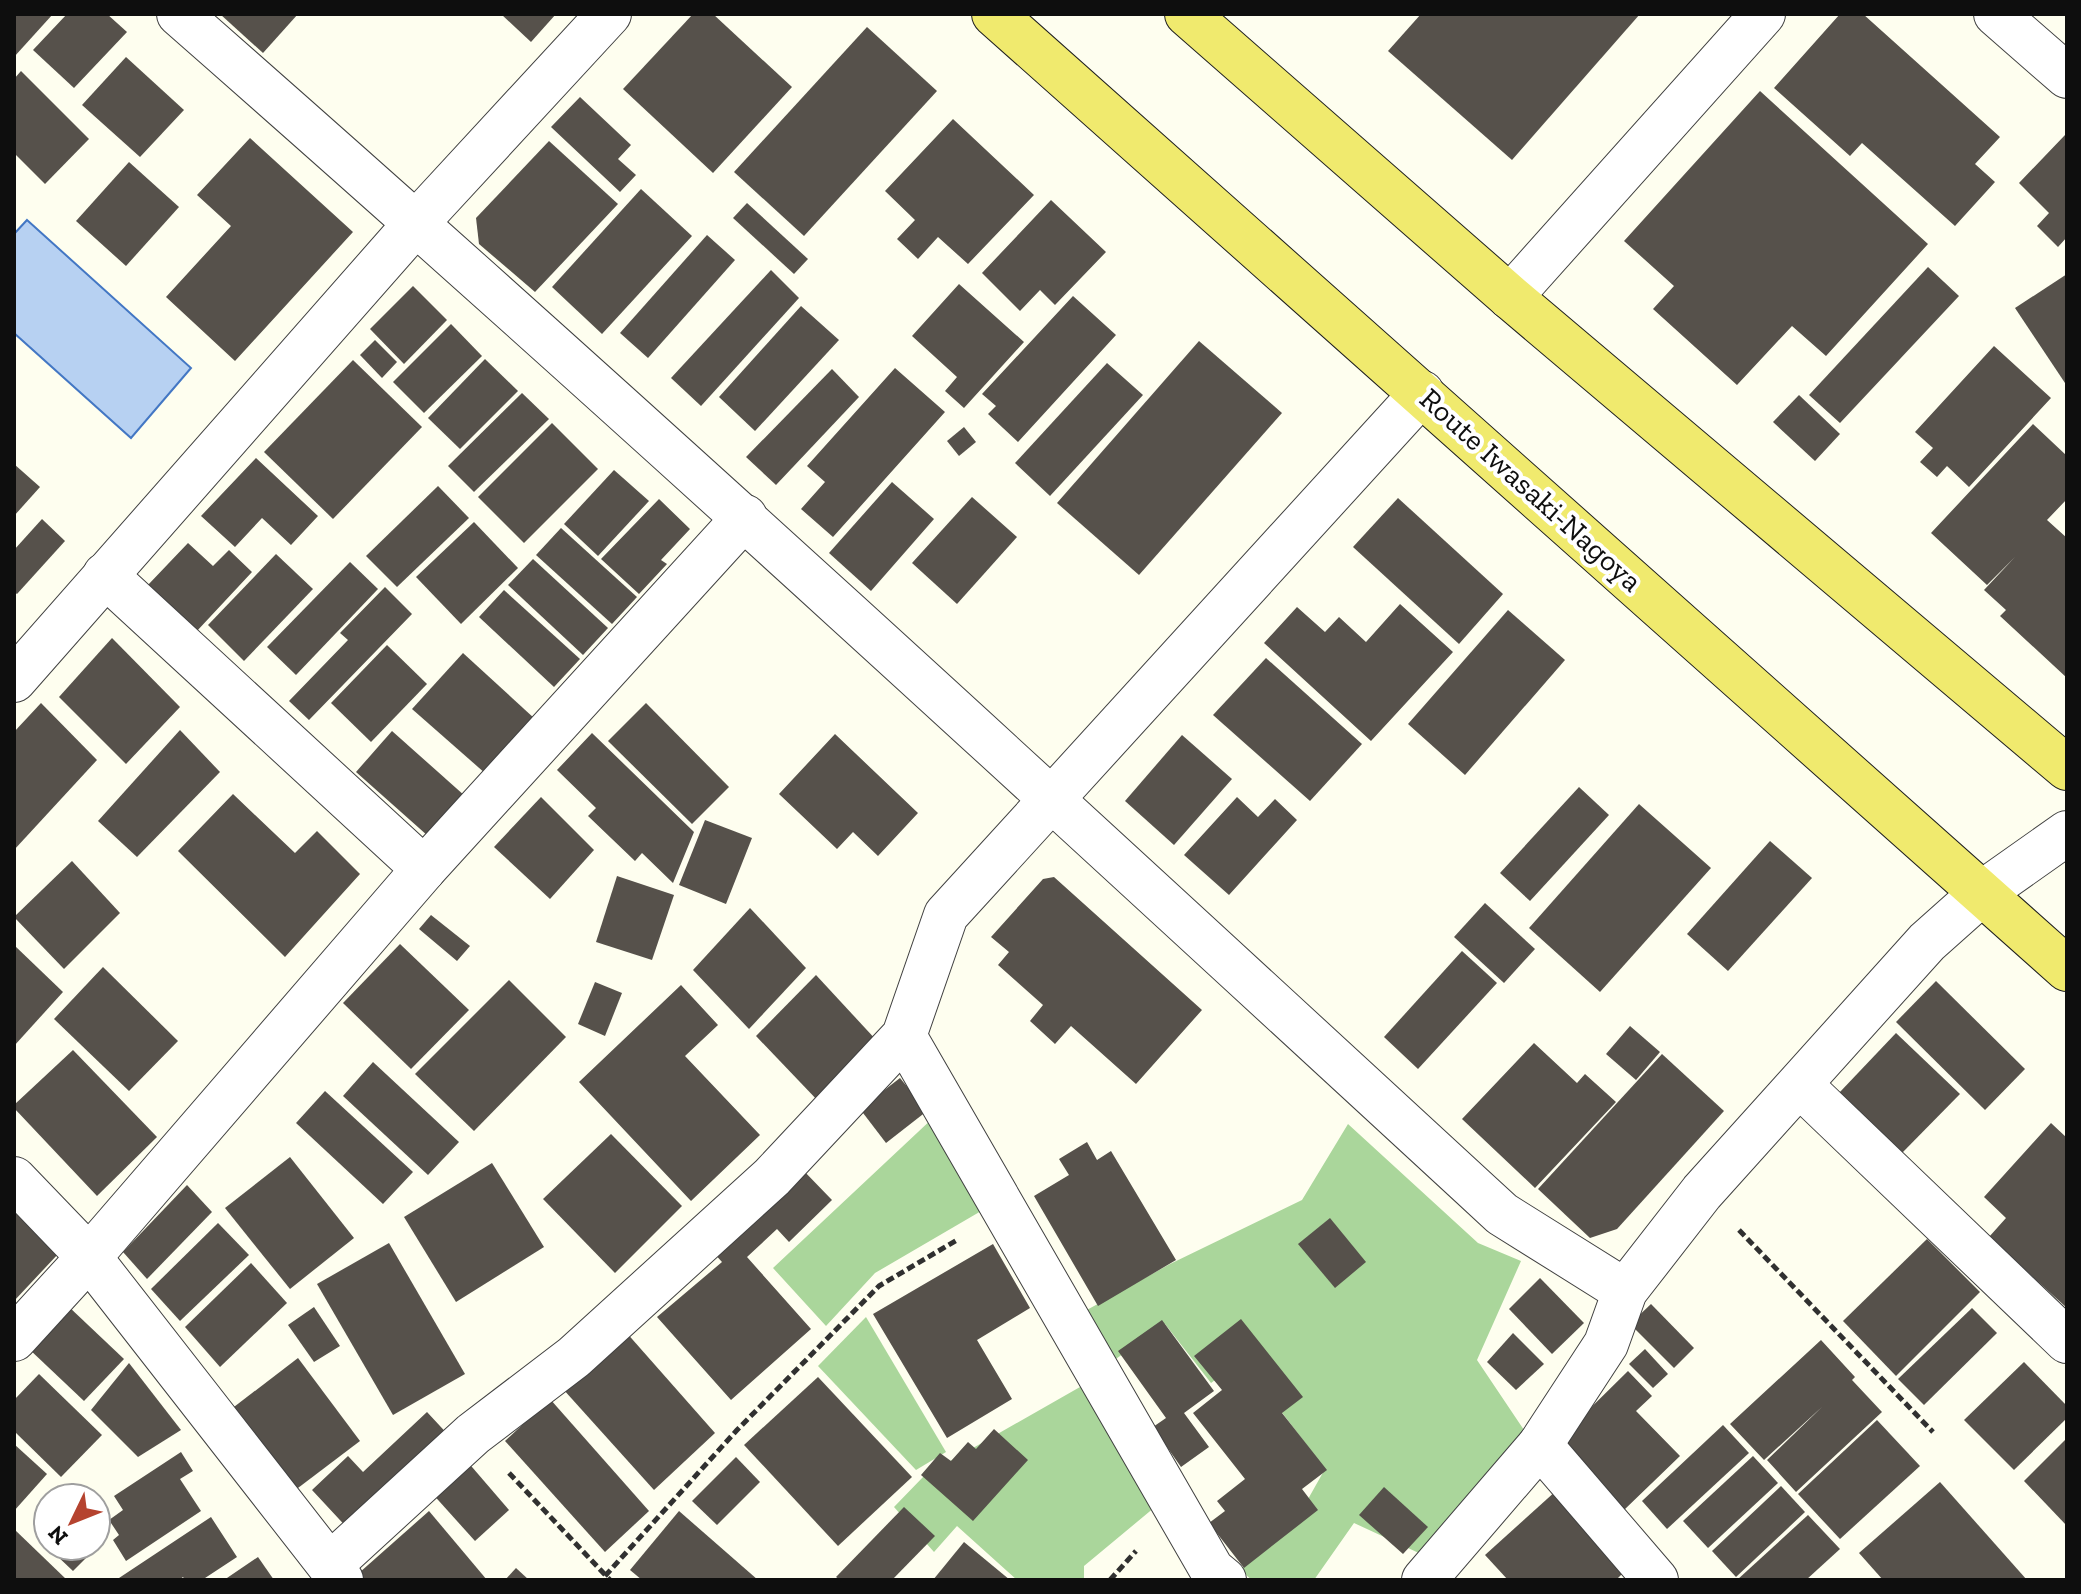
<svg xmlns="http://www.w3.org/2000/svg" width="2081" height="1594" viewBox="0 0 2081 1594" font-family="'Zilla Slab',serif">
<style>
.forest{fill:#aad69b}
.water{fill:#b7d1f2;stroke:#4377c4;stroke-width:2}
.building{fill:#56514b}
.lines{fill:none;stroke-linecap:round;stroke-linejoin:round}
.minor-casing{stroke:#414141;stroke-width:46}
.major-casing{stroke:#1f1f1f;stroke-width:46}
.path{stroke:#303030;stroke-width:5;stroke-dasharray:8 4;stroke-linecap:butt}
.minor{stroke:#fff;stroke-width:44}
.major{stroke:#f0ea6e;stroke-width:44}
.labels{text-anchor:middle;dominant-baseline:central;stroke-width:8;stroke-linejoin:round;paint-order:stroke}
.street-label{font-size:30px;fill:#0e0e0e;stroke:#fff}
</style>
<rect width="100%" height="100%" fill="#fefeef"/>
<g class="forest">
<polygon points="934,1117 988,1207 875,1273 826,1326 773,1268"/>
<polygon points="1348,1124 1478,1243 1521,1261 1477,1360 1526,1433 1421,1554 1354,1523 1314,1580 1252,1580 1240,1570 1290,1531 1325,1469 1242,1360 1211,1383 1165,1324 1113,1361 1085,1311 1170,1264 1302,1200"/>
<polygon points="866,1317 946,1452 916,1470 818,1366"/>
<polygon points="1087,1383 1155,1507 1084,1566 1084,1580 1017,1580 957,1526 934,1552 894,1507 924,1476"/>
</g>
<polygon class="water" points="27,220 191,368 131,438 14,333 14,234"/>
<g class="building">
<polygon points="14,14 53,14 14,57"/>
<polygon points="67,14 107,14 127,32 74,88 33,50"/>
<polygon points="220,14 298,14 263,53"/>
<polygon points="501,14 556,14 531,42"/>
<polygon points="693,14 713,14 792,87 713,173 623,89"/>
<polygon points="1421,14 1640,14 1512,160 1388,51"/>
<polygon points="1840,14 1863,14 2000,137 1975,164 1995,182 1955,226 1862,143 1850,156 1774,88"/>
<polygon points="867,27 937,91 804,236 734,172"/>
<polygon points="126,57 184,110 140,157 82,105"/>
<polygon points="21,71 89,139 45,184 14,153 14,79"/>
<polygon points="1760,91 1928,244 1826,356 1792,326 1737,385 1653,309 1674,286 1624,241"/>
<polygon points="580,97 631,145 618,159 636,175 620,192 551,127"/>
<polygon points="953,119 1034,195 968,264 938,237 918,259 897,239 915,220 885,191"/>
<polygon points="2065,135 2067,237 2058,247 2037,226 2049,213 2019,183"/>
<polygon points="250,138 353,232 235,361 166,297 231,226 197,195"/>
<polygon points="549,141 618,204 535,292 479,244 476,218"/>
<polygon points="129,162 179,207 126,266 76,221"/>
<polygon points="641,189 692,236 602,334 552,287"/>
<polygon points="1051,200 1106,252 1055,305 1040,290 1020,311 982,273"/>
<polygon points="747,203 808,259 794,274 733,218"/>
<polygon points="707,235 735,260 648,358 620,333"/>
<polygon points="1928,267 1959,296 1840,423 1809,395"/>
<polygon points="771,270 799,298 701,406 671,378"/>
<polygon points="2067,274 2067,386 2015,308"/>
<polygon points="959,284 1024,342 964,408 945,391 957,377 912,336"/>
<polygon points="413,286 447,320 404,364 370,329"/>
<polygon points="1073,296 1116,335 1018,442 988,414 996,406 982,394"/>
<polygon points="801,306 839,340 755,431 719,397"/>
<polygon points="451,324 482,356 424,413 393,382"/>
<polygon points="375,340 397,362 382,378 360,355"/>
<polygon points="1199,341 1282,413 1139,575 1057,503"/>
<polygon points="1994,346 2051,398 1969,487 1947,466 1937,477 1920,462 1933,448 1915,432"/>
<polygon points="485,359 518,391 460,449 428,418"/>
<polygon points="353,360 422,427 333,519 264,452"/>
<polygon points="1107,363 1143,395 1050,496 1015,463"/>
<polygon points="895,368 945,412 833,537 801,509 825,482 807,466"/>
<polygon points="832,369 859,397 776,485 746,457"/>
<polygon points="522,393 549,419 474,492 448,466"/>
<polygon points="1799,395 1840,434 1815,461 1773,422"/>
<polygon points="552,423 598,469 524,543 478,497"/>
<polygon points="2033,424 2067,456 2067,499 2047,520 2067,538 2067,678 2000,616 2006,610 1984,590 2015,557 1987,585 1931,533"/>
<polygon points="964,427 976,442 959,456 947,441"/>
<polygon points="256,458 318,516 291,545 262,518 235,547 201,516"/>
<polygon points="14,464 40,487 14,516"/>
<polygon points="614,470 649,501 598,556 564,524"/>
<polygon points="892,482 934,519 871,591 829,553"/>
<polygon points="438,486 469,518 397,587 366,556"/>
<polygon points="972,497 1017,537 957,604 912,563"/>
<polygon points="1398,498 1503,594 1459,644 1353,547"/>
<polygon points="659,499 690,529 661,560 667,564 639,594 601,559"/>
<polygon points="42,519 65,541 17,594 14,592 14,550"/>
<polygon points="474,522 518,568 461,624 416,577"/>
<polygon points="561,528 637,597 612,624 536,555"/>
<polygon points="188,543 213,566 229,550 252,572 196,632 147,586"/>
<polygon points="276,554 313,589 244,661 208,625"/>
<polygon points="533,559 608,628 583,655 508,585"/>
<polygon points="350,562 378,589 296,675 267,647"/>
<polygon points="385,587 412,614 309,720 289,701 348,640 340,633"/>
<polygon points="504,590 580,659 554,687 479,617"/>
<polygon points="1400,604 1453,652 1371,741 1264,643 1297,607 1325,632 1339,617 1366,642"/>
<polygon points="1508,610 1565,660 1465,775 1408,724"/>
<polygon points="112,638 180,707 126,764 59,697"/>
<polygon points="387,645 427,684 371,742 331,703"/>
<polygon points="463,653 535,719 486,774 412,709"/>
<polygon points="1266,658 1362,744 1310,801 1213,715"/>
<polygon points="41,703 97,760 14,850 14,732"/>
<polygon points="646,703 729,787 692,824 608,741"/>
<polygon points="180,730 220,772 137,857 98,821"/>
<polygon points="392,731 465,796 428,836 356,772"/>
<polygon points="592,733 694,832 673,883 642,853 635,861 588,816 596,808 557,770"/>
<polygon points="835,734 918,813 878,856 853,832 837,849 779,794"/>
<polygon points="1182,735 1232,779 1174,845 1125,801"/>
<polygon points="1579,787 1609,815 1530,901 1500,873"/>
<polygon points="233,794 295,853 317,831 360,874 285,957 178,851"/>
<polygon points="541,797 594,850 550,899 494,847"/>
<polygon points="1237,797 1258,817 1275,799 1297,820 1229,895 1184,855"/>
<polygon points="1639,804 1711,868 1600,992 1529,928"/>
<polygon points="705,820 752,838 726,904 679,885"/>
<polygon points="1770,841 1812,878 1728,971 1687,934"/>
<polygon points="72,861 120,913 64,969 14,917"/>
<polygon points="617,876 674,895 652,960 596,942"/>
<polygon points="1054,877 1202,1010 1136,1084 1071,1026 1055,1044 1030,1021 1043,1005 998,965 1009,952 991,937 1043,879"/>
<polygon points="1485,903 1535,949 1504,983 1454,937"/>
<polygon points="750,908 806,968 749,1029 693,970"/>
<polygon points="431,915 470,946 457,961 419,929"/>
<polygon points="400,944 469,1010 411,1069 343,1003"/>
<polygon points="14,945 63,992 14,1046"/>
<polygon points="1462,951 1497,983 1418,1069 1384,1037"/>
<polygon points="103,967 178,1041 129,1091 54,1019"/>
<polygon points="816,975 878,1042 820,1103 756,1036"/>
<polygon points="509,980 566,1037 474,1131 415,1074"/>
<polygon points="1936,981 2025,1069 1985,1110 1896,1022"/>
<polygon points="595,982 622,993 605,1036 578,1024"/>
<polygon points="681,985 718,1025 685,1056 760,1135 691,1201 579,1082"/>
<polygon points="1630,1026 1660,1052 1636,1080 1606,1054"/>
<polygon points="1896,1033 1960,1094 1902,1153 1839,1093"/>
<polygon points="1534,1043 1577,1083 1585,1074 1616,1102 1535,1188 1462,1119"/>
<polygon points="73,1050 157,1137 97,1196 14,1108 14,1105"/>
<polygon points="1662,1054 1724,1111 1617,1229 1590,1238 1538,1189"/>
<polygon points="373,1062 459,1142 428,1175 343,1096"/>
<polygon points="900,1078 927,1111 886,1143 860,1109"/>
<polygon points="325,1091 413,1172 383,1204 296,1123"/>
<polygon points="2051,1123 2067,1138 2067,1308 1989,1237 2006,1218 1984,1197"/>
<polygon points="611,1134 682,1206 615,1273 543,1199"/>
<polygon points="1087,1142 1097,1160 1111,1151 1176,1260 1098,1306 1034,1196 1069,1175 1059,1159"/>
<polygon points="290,1157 354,1238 290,1289 225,1208"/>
<polygon points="492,1163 544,1247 456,1302 404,1217"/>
<polygon points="801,1168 832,1200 789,1242 777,1229 747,1257 811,1329 731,1400 657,1317 722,1262 712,1251"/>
<polygon points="187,1185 212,1212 147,1279 123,1252"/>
<polygon points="14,1210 59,1253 14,1301"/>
<polygon points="1330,1218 1366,1262 1335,1288 1298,1244"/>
<polygon points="218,1223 249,1255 180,1321 151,1289"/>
<polygon points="1927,1239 1980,1292 1896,1376 1843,1321"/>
<polygon points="389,1243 465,1374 393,1415 317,1284"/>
<polygon points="993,1244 1030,1308 977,1340 1012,1399 947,1438 873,1314"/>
<polygon points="251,1263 287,1303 220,1367 185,1327"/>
<polygon points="1540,1278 1584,1323 1552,1354 1509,1309"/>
<polygon points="1651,1304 1694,1348 1674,1368 1630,1324"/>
<polygon points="68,1306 124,1359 84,1401 28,1348"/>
<polygon points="314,1307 340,1346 314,1362 288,1325"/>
<polygon points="1972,1308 1997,1333 1924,1405 1898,1379"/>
<polygon points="1241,1319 1303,1397 1282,1413 1327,1470 1302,1489 1318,1510 1244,1568 1209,1523 1225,1511 1217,1501 1245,1479 1193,1413 1222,1390 1194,1356"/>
<polygon points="1162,1320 1214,1391 1184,1413 1209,1447 1181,1467 1153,1427 1166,1418 1118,1351"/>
<polygon points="625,1331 715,1433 654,1490 563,1389"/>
<polygon points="1513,1333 1544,1364 1516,1390 1487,1362"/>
<polygon points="1821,1340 1855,1377 1852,1380 1882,1412 1796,1492 1767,1460 1823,1406 1764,1460 1730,1424"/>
<polygon points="1645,1349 1668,1374 1653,1388 1629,1364"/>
<polygon points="298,1358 360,1441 294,1491 230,1410"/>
<polygon points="2024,1362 2067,1406 2067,1418 2014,1470 1964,1420"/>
<polygon points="129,1363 181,1430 138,1457 91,1410"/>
<polygon points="1628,1371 1652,1396 1636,1411 1680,1456 1624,1510 1557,1441"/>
<polygon points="39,1374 102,1435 61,1477 14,1431 14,1400"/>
<polygon points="818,1377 912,1477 838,1546 744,1445"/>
<polygon points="550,1399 649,1511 605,1552 505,1441"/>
<polygon points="427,1412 453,1440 352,1533 312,1490 348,1456 363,1472"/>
<polygon points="1877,1420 1920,1466 1840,1539 1798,1494"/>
<polygon points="1723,1425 1749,1453 1667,1529 1642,1501"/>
<polygon points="994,1429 1028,1460 973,1521 921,1475 940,1453 951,1461 968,1442 976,1449"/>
<polygon points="2067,1438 2067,1526 2024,1481"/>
<polygon points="14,1444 47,1474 14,1511"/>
<polygon points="181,1452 193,1471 180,1479 201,1511 126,1561 113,1540 119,1535 109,1520 123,1510 114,1496"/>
<polygon points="1753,1456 1778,1483 1708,1548 1683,1521"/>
<polygon points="736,1457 760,1482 717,1525 692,1501"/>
<polygon points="466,1460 509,1510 475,1541 430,1491"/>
<polygon points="1940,1482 2027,1580 1883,1580 1859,1553"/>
<polygon points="1781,1486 1805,1512 1736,1577 1712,1551"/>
<polygon points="1384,1487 1428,1527 1403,1554 1359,1515"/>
<polygon points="1557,1490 1628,1568 1616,1580 1508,1580 1485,1555"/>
<polygon points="904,1507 935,1536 892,1580 840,1580 836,1577"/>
<polygon points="429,1511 487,1580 364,1580 359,1573"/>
<polygon points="679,1511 758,1580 642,1580 630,1570"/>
<polygon points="1808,1515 1840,1549 1806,1580 1737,1580"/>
<polygon points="211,1517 237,1557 202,1580 185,1580 183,1577 179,1580 116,1580"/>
<polygon points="48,1523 48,1546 90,1546 94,1550 73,1571 36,1536"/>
<polygon points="14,1529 67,1580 14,1580"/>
<polygon points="964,1542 1010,1580 933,1580"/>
<polygon points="258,1557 274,1580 224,1580"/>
<polygon points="516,1568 529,1580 505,1580"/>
</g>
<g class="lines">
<defs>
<g id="minor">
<path d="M179,14C627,407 1064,810 1502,1214L1625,1291"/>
<polyline points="1996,14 2067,76"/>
<polyline points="1510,297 1763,14"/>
<polyline points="105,575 424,869"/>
<polyline points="14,680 417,222 609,14"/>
<polyline points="904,1036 1212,1570 1224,1580"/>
<polyline points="1800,1085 2067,1341"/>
<polyline points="14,1179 89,1257 341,1580"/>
<polyline points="14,1339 89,1257 424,869 745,517"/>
<polyline points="1540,1445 1656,1580"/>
<polyline points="330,1565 473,1434 574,1357 772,1177 904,1036 946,915 1422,393"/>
<polyline points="1424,1580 1540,1445 1606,1344 1625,1291 1702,1192 1927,942 1982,893 2067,833"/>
</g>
<g id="major">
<polyline points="994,14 2067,969"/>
<polyline points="1187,14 1510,297 2067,768"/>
</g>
</defs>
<use href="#minor" class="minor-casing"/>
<use href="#major" class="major-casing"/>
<g class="path">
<polyline points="1739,1230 1933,1432"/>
<polyline points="509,1473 610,1580"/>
<polyline points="605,1576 737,1430 879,1286 957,1240"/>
<polyline points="1110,1580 1136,1551"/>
</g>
<use href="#minor" class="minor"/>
<use href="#major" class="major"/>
</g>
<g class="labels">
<g class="street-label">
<text transform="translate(1531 490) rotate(42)">Route Iwasaki-Nagoya</text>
</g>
</g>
<rect width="2081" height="1594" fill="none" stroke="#0e0e0e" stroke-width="32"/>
<g transform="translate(72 1522) rotate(227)"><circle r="38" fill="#ffffff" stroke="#9f9f9f" stroke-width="2"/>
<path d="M0-6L14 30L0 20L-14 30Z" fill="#b5432f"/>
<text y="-12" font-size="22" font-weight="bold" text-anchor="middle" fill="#0e0e0e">N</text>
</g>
</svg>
